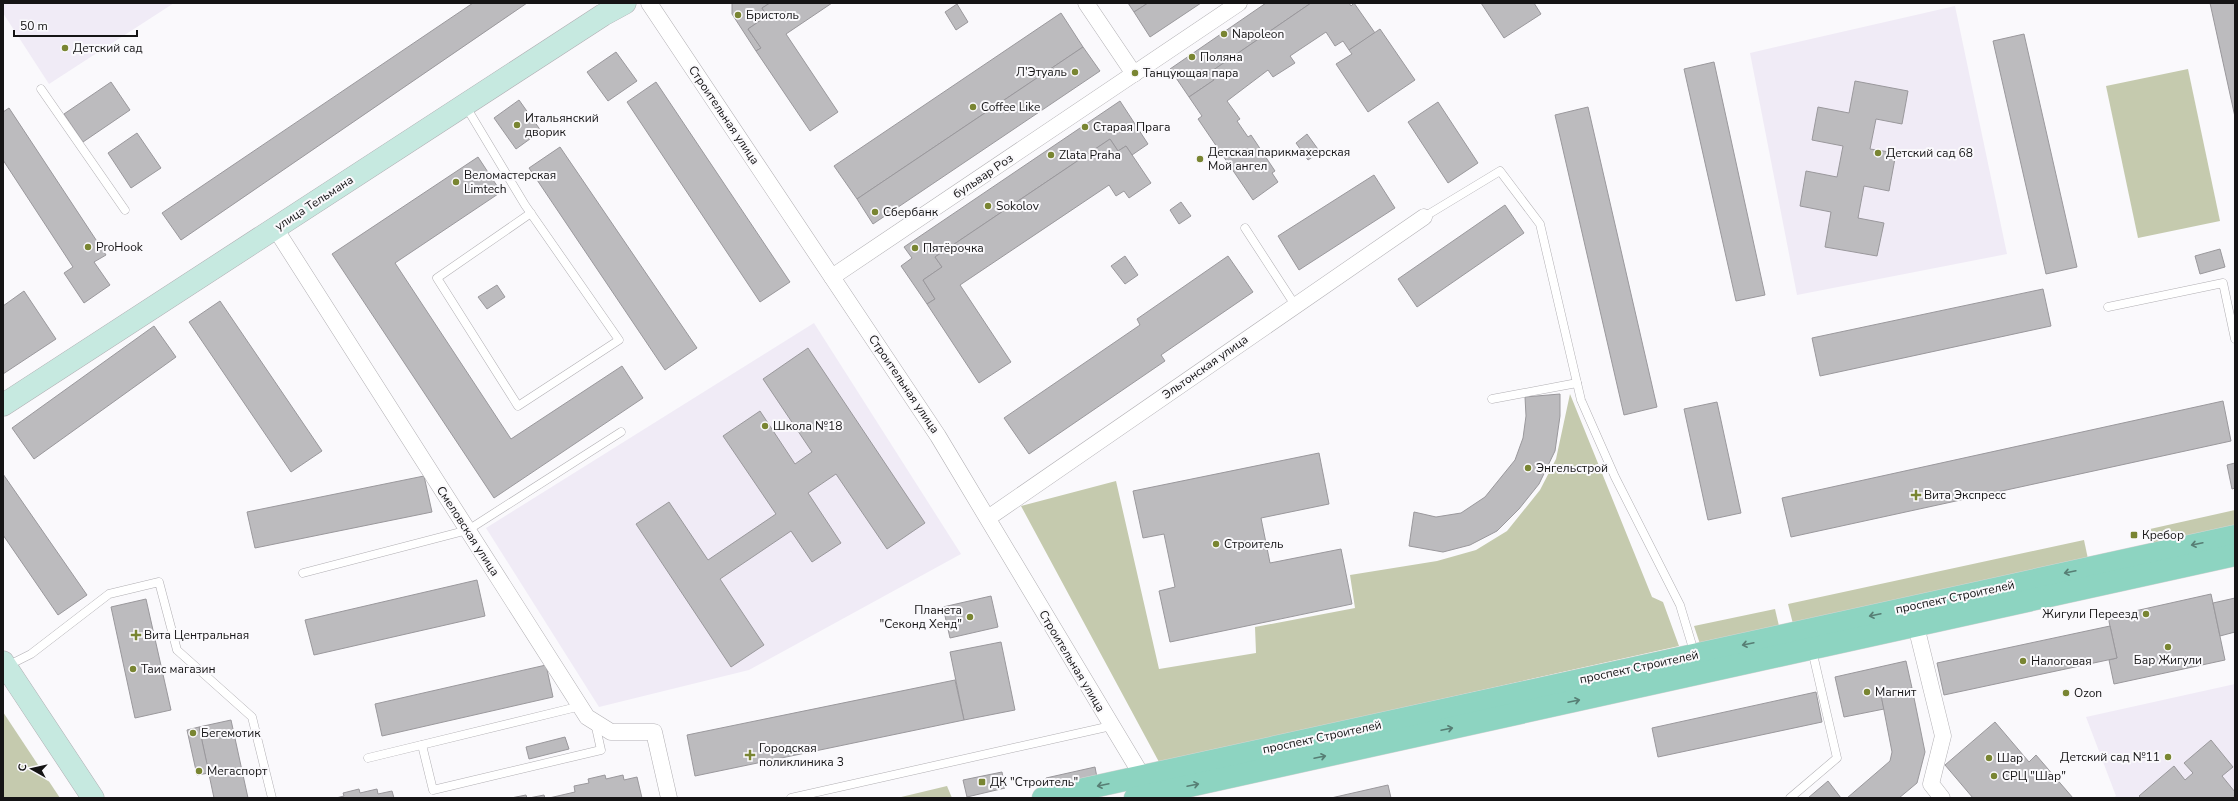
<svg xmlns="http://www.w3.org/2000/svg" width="2238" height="801" viewBox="0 0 2238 801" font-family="'Nunito Sans',sans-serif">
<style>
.built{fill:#f0ebf6}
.green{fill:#c5caae}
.building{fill:#bcbbbe;stroke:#9a989c}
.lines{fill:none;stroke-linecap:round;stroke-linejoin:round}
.lane-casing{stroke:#b1afb3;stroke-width:9}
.street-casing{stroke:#b1afb3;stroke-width:17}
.secondary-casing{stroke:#b1afb3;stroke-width:23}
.primary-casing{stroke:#d5d5d5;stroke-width:23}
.lane{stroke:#fff;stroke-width:8}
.street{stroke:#fff;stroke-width:16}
.secondary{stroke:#c6e9e0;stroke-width:22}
.primary{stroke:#8dd4c1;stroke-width:22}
.oneway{stroke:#577e74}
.poi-dot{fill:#798532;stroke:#faf9fc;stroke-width:1.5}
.labels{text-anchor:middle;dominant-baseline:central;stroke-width:4;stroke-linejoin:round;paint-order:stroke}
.poi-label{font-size:12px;fill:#151415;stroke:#faf9fc;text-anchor:start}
.street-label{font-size:12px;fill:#151415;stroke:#faf9fc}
</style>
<rect width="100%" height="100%" fill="#faf9fc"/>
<g class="built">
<polygon points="3,3 174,3 49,84 3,13"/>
<polygon points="1955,6 2007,254 1797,295 1750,53"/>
<polygon points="814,323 961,554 749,670 599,707 486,528"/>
<polygon points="2235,684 2235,798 2113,798 2116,796 2086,717"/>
</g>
<g class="green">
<polygon points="2188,69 2220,221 2138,238 2106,86"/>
<polygon points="1570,394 1652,597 1663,602 1679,646 1159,762 1021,506 1116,481 1159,669 1256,653 1255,627 1355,608 1350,575 1437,561 1476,550 1507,531 1540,490 1556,459"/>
<polygon points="2235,510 2235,526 2154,543 2150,529"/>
<polygon points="2084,540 2088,559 1793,624 1788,604"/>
<polygon points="1775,609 1779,626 1700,644 1694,626"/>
<polygon points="3,712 60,798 3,798"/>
<polygon points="947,786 952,798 897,798"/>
</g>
<g class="building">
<polygon points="473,3 527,3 181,240 162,213"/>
<polygon points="732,3 770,3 762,8 767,16 748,29 761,48 756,51 732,14"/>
<polygon points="770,3 832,3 786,34 838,112 810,131 756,51 761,48 748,29 767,16 762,8"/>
<polygon points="1128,3 1148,3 1134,12"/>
<polygon points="1148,3 1201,3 1150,37 1134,12"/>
<polygon points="1266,3 1311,3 1209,73 1214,80 1189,97 1170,69"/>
<polygon points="1311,3 1349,3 1351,6 1354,3 1375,33 1349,50 1343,41 1335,46 1326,32 1290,56 1295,63 1273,77 1268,70 1227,101 1240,119 1237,121 1248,137 1251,135 1275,171 1272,173 1278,182 1253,200 1198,119 1202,116 1189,97 1214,80 1209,73"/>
<polygon points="1481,3 1534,3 1541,14 1504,38"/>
<polygon points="2210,3 2235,3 2235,117"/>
<polygon points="957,4 968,22 956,30 945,12"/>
<polygon points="1061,13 1083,47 857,199 834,166"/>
<polygon points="1380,29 1415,80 1368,112 1336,64 1352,54 1349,50"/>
<polygon points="2024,34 2077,267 2046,274 1993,41"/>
<polygon points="1083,47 1100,71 873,224 857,199"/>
<polygon points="616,52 637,81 608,101 587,72"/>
<polygon points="1714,62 1765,295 1736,301 1684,69"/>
<polygon points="1855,81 1908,91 1902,124 1876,119 1870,149 1896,153 1889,191 1864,186 1858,218 1884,223 1877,256 1825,247 1831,212 1800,206 1806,171 1837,177 1843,146 1812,140 1818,107 1849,113"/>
<polygon points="111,82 130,110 83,142 64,114"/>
<polygon points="656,82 790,282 760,302 627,102"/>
<polygon points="519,100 541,131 516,149 494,118"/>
<polygon points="1120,101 1148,144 1132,155 1126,146 1118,151 1110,139 935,257 942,267 923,280 935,299 927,304 901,266 912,258 904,247"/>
<polygon points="1438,102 1478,163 1448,183 1408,122"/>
<polygon points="1588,107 1657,407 1624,415 1555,115"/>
<polygon points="9,108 106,255 94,262 110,285 84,303 64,273 73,267 3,160 3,112"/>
<polygon points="137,133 161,168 131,188 108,153"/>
<polygon points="1307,134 1320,152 1308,160 1296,143"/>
<polygon points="1110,139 1118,151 1126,146 1151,183 1129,198 1124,191 1116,196 1109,185 960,285 1011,362 979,383 927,304 935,299 923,280 942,267 935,257"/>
<polygon points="560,147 697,348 665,370 529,168"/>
<polygon points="478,157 501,192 395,263 511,439 622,366 643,398 494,498 332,254"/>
<polygon points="1374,175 1395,208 1299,270 1278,236"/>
<polygon points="1181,202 1191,216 1179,224 1170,210"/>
<polygon points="1505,205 1524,233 1417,307 1398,279"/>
<polygon points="2220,249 2225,267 2200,274 2195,256"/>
<polygon points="1125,256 1138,275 1125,284 1111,266"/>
<polygon points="1228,256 1253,292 1161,355 1165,361 1029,454 1004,418 1140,325 1137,319"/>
<polygon points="497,285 505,297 487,309 478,297"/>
<polygon points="2043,289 2051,326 1820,376 1812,338"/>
<polygon points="24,291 56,339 3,374 3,306"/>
<polygon points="220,301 322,451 291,472 189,322"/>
<polygon points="154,326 176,357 34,459 12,428"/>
<polygon points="808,348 925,523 887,549 836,474 808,493 841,543 812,562 791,531 720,579 764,645 731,667 636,524 669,502 708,560 776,514 723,436 760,411 795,464 812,452 763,379"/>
<polygon points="1560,394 1560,416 1555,451 1539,484 1519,509 1497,531 1470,545 1443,552 1409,546 1414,512 1436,517 1461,513 1485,497 1515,460 1523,438 1526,416 1525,397"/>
<polygon points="2223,401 2231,441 1791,537 1782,498"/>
<polygon points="1717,402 1741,513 1708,520 1684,409"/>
<polygon points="1319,453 1329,504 1261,518 1270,563 1341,549 1352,604 1170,642 1159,591 1175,587 1164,534 1143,538 1133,491"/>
<polygon points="2235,463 2235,488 2232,489 2227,465"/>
<polygon points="3,474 87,595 58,615 3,535"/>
<polygon points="424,476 432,512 255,548 247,512"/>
<polygon points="477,580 485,616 314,655 305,620"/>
<polygon points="2211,594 2225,660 2114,684 2109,660 2117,658 2108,617"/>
<polygon points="991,596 998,627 950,638 943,607"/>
<polygon points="2235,598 2235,632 2220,636 2213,603"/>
<polygon points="146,599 171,710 135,718 111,607"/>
<polygon points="2110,626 2117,658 1944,695 1937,663"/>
<polygon points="1001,642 1015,710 964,720 950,652"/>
<polygon points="1906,661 1912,688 1881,695 1884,709 1844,717 1835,677"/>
<polygon points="546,665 553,697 382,736 375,704"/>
<polygon points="955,680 964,720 695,776 687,735"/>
<polygon points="1912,688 1925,752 1917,783 1899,798 1847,798 1890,761 1892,752 1881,695"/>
<polygon points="1816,692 1822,722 1658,757 1652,728"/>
<polygon points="231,720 248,798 214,798 199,727"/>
<polygon points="1995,722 2029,762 2036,755 2073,798 1973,798 1945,765"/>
<polygon points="199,727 209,773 197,775 187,730"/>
<polygon points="565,737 569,749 529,759 526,747"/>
<polygon points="2211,740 2233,767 2222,776 2235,792 2234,798 2141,798 2139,796 2174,766 2185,780 2193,773 2184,763"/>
<polygon points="1095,767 1098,783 1049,794 1046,778"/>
<polygon points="1002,772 1005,788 967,797 963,780"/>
<polygon points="605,775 606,779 623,775 624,780 637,777 642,798 549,798 575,792 574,786 589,783 588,779"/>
<polygon points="1828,781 1841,798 1808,798"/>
<polygon points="1388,785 1391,798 1331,798"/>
<polygon points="359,789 360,793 377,789 378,794 392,791 394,798 336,798 344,796 343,793"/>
<polygon points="526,795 527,798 511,798"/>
<polygon points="544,795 545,798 529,798"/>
</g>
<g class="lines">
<defs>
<g id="lane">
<polyline points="41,89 125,210"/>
<polyline points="465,105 525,205 619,340 518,406 437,278 531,213"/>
<polyline points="1424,217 1500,171 1540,224 1581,400 1615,477 1680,605 1695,655"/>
<polyline points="1245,228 1295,305"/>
<polyline points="2108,307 2223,283 2235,339"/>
<polyline points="1492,399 1577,383"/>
<polyline points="303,573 468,530 621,432"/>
<polyline points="7,666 31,654 109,594 159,582 177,650 252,717 272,798"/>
<polyline points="422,745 433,790 601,750 595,723"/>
<polyline points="368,758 581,706"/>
<polyline points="791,798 1111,726"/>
<polyline points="1790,798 1837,758 1812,650"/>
</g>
<g id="street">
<polyline points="649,3 938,436 1147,784"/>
<polyline points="1086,3 1134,74"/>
<polyline points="275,228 587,717 611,732 654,732 669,798"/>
<polyline points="832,277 1239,3"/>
<polyline points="988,518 1424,217"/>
<polyline points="1916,626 1943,736 1931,784 1942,798"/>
</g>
<g id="secondary">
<polyline points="3,405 603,15 625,3"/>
<polyline points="3,662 93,798"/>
</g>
<g id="primary">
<polyline points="1043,798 2235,536"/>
<polyline points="1135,798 2235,555"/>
</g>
</defs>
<use href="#lane" class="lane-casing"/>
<use href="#street" class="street-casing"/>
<use href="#secondary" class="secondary-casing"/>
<use href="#primary" class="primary-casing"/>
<use href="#lane" class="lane"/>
<use href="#street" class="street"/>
<use href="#secondary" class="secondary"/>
<use href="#primary" class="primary"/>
</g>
<defs><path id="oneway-shaft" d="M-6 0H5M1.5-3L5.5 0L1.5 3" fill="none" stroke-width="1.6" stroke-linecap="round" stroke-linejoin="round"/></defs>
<g class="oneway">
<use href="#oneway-shaft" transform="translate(2197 544) rotate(168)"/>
<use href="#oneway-shaft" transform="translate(2070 572) rotate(168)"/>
<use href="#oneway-shaft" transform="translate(1875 615) rotate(168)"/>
<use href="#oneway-shaft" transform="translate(1748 644) rotate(168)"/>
<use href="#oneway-shaft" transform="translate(1574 701) rotate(-12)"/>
<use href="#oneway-shaft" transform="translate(1447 729) rotate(-12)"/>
<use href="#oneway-shaft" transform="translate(1320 757) rotate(-12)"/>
<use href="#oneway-shaft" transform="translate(1103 785) rotate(168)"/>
<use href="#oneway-shaft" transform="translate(1193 785) rotate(-12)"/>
</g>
<g class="poi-dot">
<circle cx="738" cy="15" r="4"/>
<circle cx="1224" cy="34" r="4"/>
<circle cx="65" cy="48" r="4"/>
<circle cx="1192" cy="57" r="4"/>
<circle cx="1075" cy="72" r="4"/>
<circle cx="1135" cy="73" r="4"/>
<circle cx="973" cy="107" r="4"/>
<circle cx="517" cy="125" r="4"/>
<circle cx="1085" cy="127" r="4"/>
<circle cx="1878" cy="153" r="4"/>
<circle cx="1051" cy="155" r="4"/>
<circle cx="1200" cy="159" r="4"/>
<circle cx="456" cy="182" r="4"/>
<circle cx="988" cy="206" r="4"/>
<circle cx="875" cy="212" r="4"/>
<circle cx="88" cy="247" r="4"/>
<circle cx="915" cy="248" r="4"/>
<circle cx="765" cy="426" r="4"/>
<circle cx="1528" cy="468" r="4"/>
<path d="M1914 489h4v4h4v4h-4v4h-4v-4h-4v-4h4z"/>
<rect x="2130" y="531" width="8" height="8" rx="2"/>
<circle cx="1216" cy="544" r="4"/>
<circle cx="2146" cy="614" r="4"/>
<circle cx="970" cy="617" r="4"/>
<path d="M134 629h4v4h4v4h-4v4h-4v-4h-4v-4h4z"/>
<circle cx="2168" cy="647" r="4"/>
<circle cx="2023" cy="661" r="4"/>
<circle cx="133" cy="669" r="4"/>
<circle cx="1867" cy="692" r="4"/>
<circle cx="2066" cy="693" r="4"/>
<circle cx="193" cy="733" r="4"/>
<path d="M748 749h4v4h4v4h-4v4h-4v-4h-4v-4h4z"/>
<circle cx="2168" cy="757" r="4"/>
<circle cx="1989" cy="758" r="4"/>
<circle cx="199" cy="771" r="4"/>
<circle cx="1994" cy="776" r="4"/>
<rect x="978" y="778" width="8" height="8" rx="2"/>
</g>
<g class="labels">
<g class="poi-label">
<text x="746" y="15">Бристоль</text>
<text x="1232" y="34">Napoleon</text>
<text x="73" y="48">Детский сад</text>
<text x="1200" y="57">Поляна</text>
<text x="1067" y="72" text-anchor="end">Л'Этуаль</text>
<text x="1143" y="73">Танцующая пара</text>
<text x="981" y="107">Coffee Like</text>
<text x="525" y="118">Итальянский<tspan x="525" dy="14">дворик</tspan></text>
<text x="1093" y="127">Старая Прага</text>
<text x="1208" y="152">Детская парикмахерская<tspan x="1208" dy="14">Мой ангел</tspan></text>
<text x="1886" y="153">Детский сад 68</text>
<text x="1059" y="155">Zlata Praha</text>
<text x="464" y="175">Веломастерская<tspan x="464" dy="14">Limtech</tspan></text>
<text x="996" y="206">Sokolov</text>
<text x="883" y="212">Сбербанк</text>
<text x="96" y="247">ProHook</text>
<text x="923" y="248">Пятёрочка</text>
<text x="773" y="426">Школа №18</text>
<text x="1536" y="468">Энгельстрой</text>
<text x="1924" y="495">Вита Экспресс</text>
<text x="2142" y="535">Кребор</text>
<text x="1224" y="544">Строитель</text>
<text x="962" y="610" text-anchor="end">Планета<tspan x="962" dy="14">"Секонд Хенд"</tspan></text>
<text x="2138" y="614" text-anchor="end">Жигули Переезд</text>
<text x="144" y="635">Вита Центральная</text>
<text x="2168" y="660" text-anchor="middle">Бар Жигули</text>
<text x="2031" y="661">Налоговая</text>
<text x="141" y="669">Таис магазин</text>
<text x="1875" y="692">Магнит</text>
<text x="2074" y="693">Ozon</text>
<text x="201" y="733">Бегемотик</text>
<text x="759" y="748">Городская<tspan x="759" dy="14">поликлиника 3</tspan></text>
<text x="2160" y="757" text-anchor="end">Детский сад №11</text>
<text x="1997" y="758">Шар</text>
<text x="207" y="771">Мегаспорт</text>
<text x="2002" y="776">СРЦ "Шар"</text>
<text x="990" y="782">ДК "Строитель"</text>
</g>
<g class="street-label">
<text transform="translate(724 115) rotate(56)">Строительная улица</text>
<text transform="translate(983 176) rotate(-34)">бульвар Роз</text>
<text transform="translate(314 203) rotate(-33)">улица Тельмана</text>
<text transform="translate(1205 367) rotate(-35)">Эльтонская улица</text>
<text transform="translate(904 384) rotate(56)">Строительная улица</text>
<text transform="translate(468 531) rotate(57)">Смеловская улица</text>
<text transform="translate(1955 597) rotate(-12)">проспект Строителей</text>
<text transform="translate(1072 661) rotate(59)">Строительная улица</text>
<text transform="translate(1639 667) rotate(-12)">проспект Строителей</text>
<text transform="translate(1322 737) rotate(-12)">проспект Строителей</text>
</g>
</g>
<rect width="2238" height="801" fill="none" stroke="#151415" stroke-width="8"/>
<g transform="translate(32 769) rotate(278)" stroke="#faf9fc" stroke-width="3" paint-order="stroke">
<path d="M0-3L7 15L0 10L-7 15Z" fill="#151415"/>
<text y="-6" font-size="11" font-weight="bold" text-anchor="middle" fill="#151415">С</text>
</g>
<path d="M14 30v6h123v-6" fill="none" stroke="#151415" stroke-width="2"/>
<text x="20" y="30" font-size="12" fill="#151415" stroke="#faf9fc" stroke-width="3" paint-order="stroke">50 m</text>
</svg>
